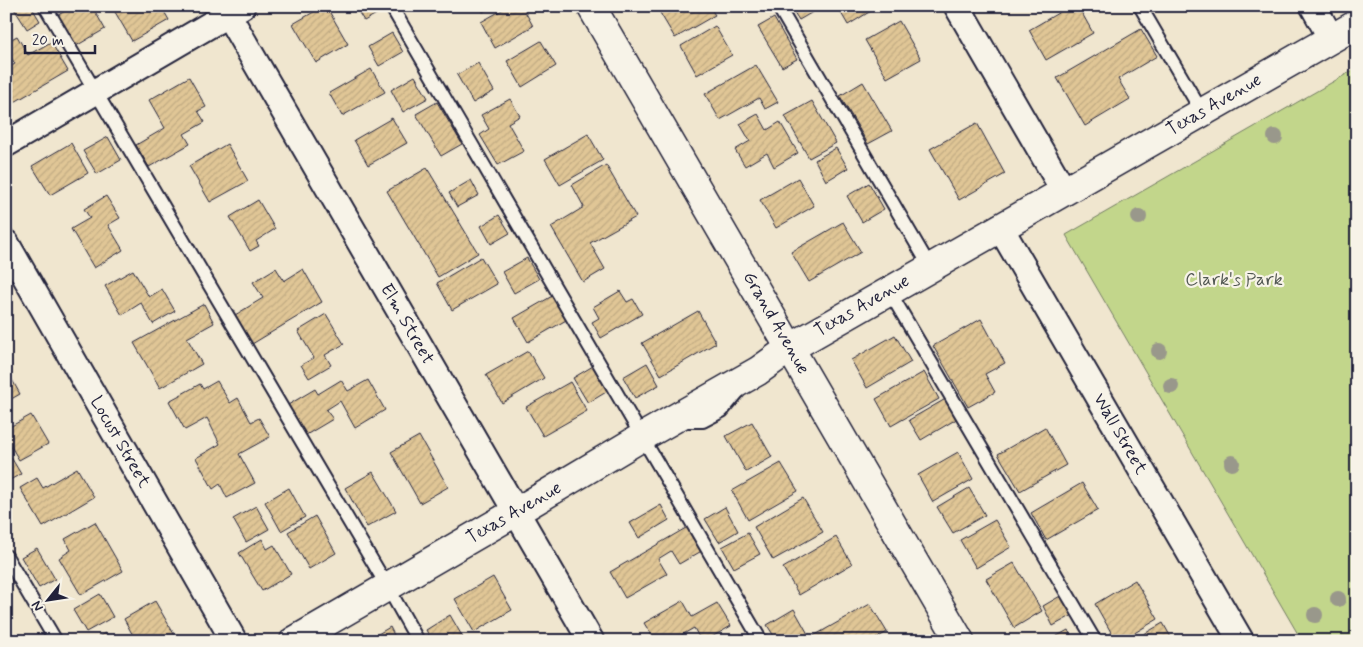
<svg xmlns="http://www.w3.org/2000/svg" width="1363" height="647" viewBox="0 0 1363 647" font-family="Mynerve,sans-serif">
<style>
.green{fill:#c2d68b;stroke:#727c63}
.building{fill:url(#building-hatch);stroke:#22223b}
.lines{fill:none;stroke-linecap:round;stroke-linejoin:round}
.lane-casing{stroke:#22223b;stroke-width:16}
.street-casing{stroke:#22223b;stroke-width:29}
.secondary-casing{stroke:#22223b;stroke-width:31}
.lane{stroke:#f7f3e8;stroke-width:12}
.street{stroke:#f7f3e8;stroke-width:25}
.secondary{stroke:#f7f3e8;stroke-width:28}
.tree{fill:#99988b}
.labels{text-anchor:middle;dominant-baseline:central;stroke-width:4.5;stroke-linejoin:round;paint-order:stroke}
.street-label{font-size:18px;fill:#22223b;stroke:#f7f3e8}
.park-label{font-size:18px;fill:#525853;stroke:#f7f3e8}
</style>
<defs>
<pattern id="building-hatch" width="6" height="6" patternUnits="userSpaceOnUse" patternTransform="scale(1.25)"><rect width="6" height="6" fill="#e0c696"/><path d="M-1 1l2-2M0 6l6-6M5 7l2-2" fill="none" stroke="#c0aa82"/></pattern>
</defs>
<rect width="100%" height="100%" fill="#f0e6cf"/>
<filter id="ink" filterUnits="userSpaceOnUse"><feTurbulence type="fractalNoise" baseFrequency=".02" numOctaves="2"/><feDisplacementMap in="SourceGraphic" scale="10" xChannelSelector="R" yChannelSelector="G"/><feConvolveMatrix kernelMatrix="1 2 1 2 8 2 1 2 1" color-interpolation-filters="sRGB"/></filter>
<g filter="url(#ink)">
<polygon class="green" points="1357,68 1357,641 1302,641 1066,235"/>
<g class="building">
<polygon points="15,6 31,6 40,21 27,29 13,7"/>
<polygon points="74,6 92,6 105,29 76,46 58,15"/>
<polygon points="124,6 161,6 169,20 132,41 115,12"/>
<polygon points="324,6 326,6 348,44 316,63 293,24"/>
<polygon points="355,6 384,6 385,9 364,21"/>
<polygon points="480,6 493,6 483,12"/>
<polygon points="509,6 522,6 533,26 495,48 481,22"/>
<polygon points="656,6 709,6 715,15 675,38"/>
<polygon points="730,6 742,6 733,11"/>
<polygon points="790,6 823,6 799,20"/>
<polygon points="837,6 879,6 848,25"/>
<polygon points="1070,6 1078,6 1093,33 1046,60 1029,30"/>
<polygon points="774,18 797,59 782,67 758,27"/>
<polygon points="899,21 921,59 887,78 865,40"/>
<polygon points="715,26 732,55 697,75 681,46"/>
<polygon points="1141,29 1157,56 1118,79 1130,99 1085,126 1057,78"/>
<polygon points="392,33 403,52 379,66 368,47"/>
<polygon points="17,36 28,55 51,42 68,71 6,107 6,69 15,64 6,49 6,42"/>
<polygon points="541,41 556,66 522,87 507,61"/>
<polygon points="478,63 494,91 473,103 457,75"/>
<polygon points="756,65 778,102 765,109 759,98 720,120 705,94"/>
<polygon points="371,69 385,92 342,116 329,93"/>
<polygon points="415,76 428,98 403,112 391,90"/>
<polygon points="189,77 206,107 198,111 205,122 184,134 190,144 149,167 136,145 165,128 149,100"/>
<polygon points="863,82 892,131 868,144 840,96"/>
<polygon points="510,99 520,116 508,123 524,151 498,165 480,135 489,129 481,115"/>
<polygon points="812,101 836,143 809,158 785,116"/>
<polygon points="437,102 462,144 441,156 416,114"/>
<polygon points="758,114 767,130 780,122 798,153 774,167 767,153 745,166 735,150 750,141 740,124"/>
<polygon points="392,118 407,143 368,165 354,140"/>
<polygon points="977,123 1005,174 959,200 930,149"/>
<polygon points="588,134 603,160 560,185 545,159"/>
<polygon points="108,137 121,160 97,174 83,151"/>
<polygon points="71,143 88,173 50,195 32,166"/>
<polygon points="227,144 248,181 210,202 189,166"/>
<polygon points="836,148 848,168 826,181 815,160"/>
<polygon points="606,165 636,217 590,243 605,269 583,282 551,227 584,207 572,185"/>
<polygon points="427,168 478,253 438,277 387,191"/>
<polygon points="798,178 814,206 776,228 760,200"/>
<polygon points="471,180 479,195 457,207 449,193"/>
<polygon points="869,183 884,209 862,222 847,196"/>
<polygon points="106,196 120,218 108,225 123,250 94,268 71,229 90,218 84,209"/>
<polygon points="258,200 275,229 256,241 259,246 250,251 230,217"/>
<polygon points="499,215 510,233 491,244 481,226"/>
<polygon points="843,222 861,252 809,282 791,252"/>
<polygon points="481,257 497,284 452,310 437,283"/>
<polygon points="527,258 539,279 514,293 502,272"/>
<polygon points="276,268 284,281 303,269 322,302 252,344 235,315 263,298 253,282"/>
<polygon points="133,270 149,297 162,289 175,311 153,324 141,303 122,315 105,286"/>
<polygon points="620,291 627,302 633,299 642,314 601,338 592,322 599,318 593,307"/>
<polygon points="554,295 568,319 528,342 514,318"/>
<polygon points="204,304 214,323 187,338 202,364 160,388 134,343"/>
<polygon points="698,311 716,343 661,375 642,343"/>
<polygon points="326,314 344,344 325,355 331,365 309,378 301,365 314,358 298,331"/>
<polygon points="981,319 1005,363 985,374 995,392 968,407 933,346"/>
<polygon points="895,335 911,362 867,388 851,360"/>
<polygon points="528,351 544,378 502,403 486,375"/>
<polygon points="647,363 659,385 635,398 623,377"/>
<polygon points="593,366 608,391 588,403 573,378"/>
<polygon points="6,369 20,394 6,402"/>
<polygon points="924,372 939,399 891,426 876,399"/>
<polygon points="341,380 348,391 368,380 385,410 355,428 340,401 326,410 333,419 306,435 288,405 315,389 318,394"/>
<polygon points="217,381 230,403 238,398 251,422 259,418 270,437 239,454 255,483 227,498 220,484 213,489 196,458 220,444 207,418 185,430 169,401 200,384 203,389"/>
<polygon points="570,382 587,411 543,436 526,407"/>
<polygon points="949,397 960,417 921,440 909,420"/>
<polygon points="31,415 48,444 19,460 6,438 6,429"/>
<polygon points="752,422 772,457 746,472 726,436"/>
<polygon points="1045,427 1066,465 1020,491 998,454"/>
<polygon points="419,436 448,487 420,503 391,452"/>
<polygon points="958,452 973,479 933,502 918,475"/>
<polygon points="9,454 21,474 6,482 6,456"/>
<polygon points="781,463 798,491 748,520 732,491"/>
<polygon points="77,468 94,497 43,527 20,488 37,478 43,488"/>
<polygon points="373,472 396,511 367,527 345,488"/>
<polygon points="1082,483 1098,510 1046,540 1031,513"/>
<polygon points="289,488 305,517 281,531 265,502"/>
<polygon points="969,488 985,515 953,533 937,507"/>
<polygon points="803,498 823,532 773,560 754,527"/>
<polygon points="661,505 669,520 639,538 630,523"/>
<polygon points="256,506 269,529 246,542 233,519"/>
<polygon points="725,507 738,531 719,542 705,519"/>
<polygon points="315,516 336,553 309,569 288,532"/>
<polygon points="995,520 1011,547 976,568 960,540"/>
<polygon points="95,522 123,571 81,595 59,558 71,550 65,539"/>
<polygon points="691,525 705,549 679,564 671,551 658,559 667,574 625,598 610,572"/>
<polygon points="748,533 760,554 734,568 722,547"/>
<polygon points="836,537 852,564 799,595 783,568"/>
<polygon points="262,539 267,549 274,545 291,574 262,591 239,553"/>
<polygon points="37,548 55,579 39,588 21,557"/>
<polygon points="1014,563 1042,611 1014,628 986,579"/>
<polygon points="493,577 512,610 474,632 455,599"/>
<polygon points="1135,580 1158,619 1121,641 1116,641 1095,604"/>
<polygon points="100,594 113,617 86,632 73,610"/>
<polygon points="1062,595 1073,615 1053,626 1043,606"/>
<polygon points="155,601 178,641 136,641 124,619"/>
<polygon points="683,601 692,617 717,603 731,626 705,641 701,641 694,628 671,641 655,641 644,623"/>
<polygon points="870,604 887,632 872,641 812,641 810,638"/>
<polygon points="794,609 808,634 797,641 777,641 767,625"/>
<polygon points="450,615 465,641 432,641 426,630"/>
<polygon points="1163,623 1173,641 1132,641"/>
<polygon points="390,627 397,641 366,641"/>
<polygon points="1068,630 1074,641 1048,641"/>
<polygon points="105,633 109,641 92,641"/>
</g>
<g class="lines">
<defs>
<g id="lane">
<polyline points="45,6 387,586 418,641"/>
<polyline points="391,6 761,641"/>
<polyline points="778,6 930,267"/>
<polyline points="1140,6 1202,112"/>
<polyline points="889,291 1095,641"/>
<polyline points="682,421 703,421 722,411 738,392"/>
<polyline points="6,556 56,641"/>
</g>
<g id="street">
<polyline points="223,6 591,641"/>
<polyline points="957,6 1064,191"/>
<polyline points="1313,6 1331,38"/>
<polyline points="6,144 242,6"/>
<polyline points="1000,227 1241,641"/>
<polyline points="6,243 234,641"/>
</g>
<g id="secondary">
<polyline points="591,6 960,641"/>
<polyline points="294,641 516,512 642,437 758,371 790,348 1357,24"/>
</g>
</defs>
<use href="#lane" class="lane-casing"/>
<use href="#street" class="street-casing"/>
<use href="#secondary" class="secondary-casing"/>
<use href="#lane" class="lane"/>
<use href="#street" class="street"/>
<use href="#secondary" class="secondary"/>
</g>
<g class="tree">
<circle cx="1275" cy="137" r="8"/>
<circle cx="1139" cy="217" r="8"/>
<circle cx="1159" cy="351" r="8"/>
<circle cx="1171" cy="386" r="8"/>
<circle cx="1232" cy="463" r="8"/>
<circle cx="1338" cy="599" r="8"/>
<circle cx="1315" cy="615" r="8"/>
</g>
</g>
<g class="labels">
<g class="street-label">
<text transform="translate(1214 105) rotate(-30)">Texas Avenue</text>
<text transform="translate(862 306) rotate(-30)">Texas Avenue</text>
<text transform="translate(776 323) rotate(60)">Grand Avenue</text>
<text transform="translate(407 324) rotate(60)">Elm Street</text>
<text transform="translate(1120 434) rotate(60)">Wall Street</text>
<text transform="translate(120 442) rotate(60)">Locust Street</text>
<text transform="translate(514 513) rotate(-30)">Texas Avenue</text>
</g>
<g class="park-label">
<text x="1234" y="280">Clark's Park</text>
</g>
</g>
<rect width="1363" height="647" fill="none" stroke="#f7f3e8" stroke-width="25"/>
<rect x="12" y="12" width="1338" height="622" fill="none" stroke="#22223b" stroke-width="2" filter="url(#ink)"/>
<g transform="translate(48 600) rotate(240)" stroke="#f7f3e8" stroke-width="4" paint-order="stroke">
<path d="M0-4L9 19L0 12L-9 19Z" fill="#22223b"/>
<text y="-8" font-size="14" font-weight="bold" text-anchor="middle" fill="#22223b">N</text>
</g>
<path d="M25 45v8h70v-8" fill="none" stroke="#22223b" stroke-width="2.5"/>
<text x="32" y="45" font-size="15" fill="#22223b" stroke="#f7f3e8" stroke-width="4" paint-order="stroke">20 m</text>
</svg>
